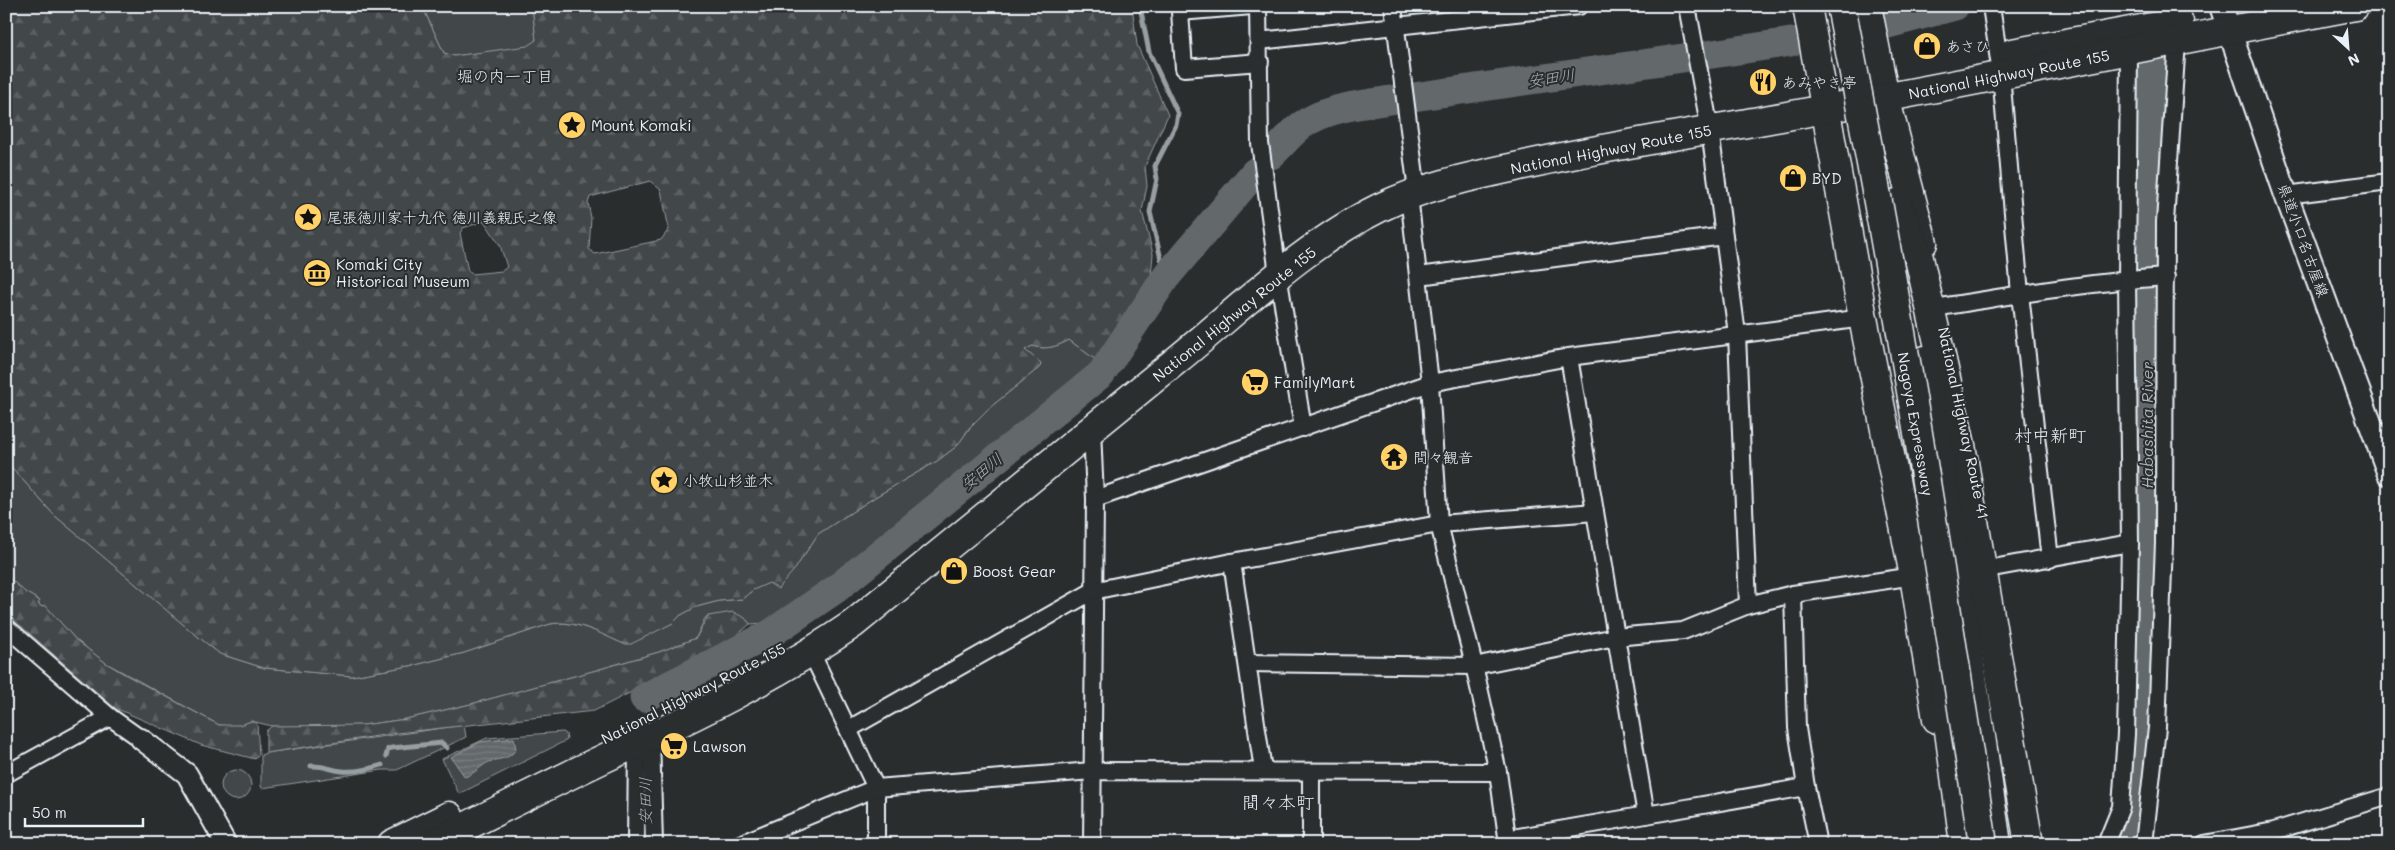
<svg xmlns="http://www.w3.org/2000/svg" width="2395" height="850" viewBox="0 0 2395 850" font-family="Mali,'Klee One',sans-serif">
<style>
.green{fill:#424648;stroke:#959ca0}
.forest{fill:url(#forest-firs);stroke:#959ca0;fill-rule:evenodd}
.water{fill:url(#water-rules);stroke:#989fa3}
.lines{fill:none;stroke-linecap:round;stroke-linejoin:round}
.stream{stroke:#989fa3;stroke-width:5}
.river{stroke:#63686b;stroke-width:29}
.minor-casing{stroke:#e8f1f8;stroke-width:20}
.tertiary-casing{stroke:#e8f1f8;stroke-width:24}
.secondary-casing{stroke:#e8f1f8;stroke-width:26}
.trunk-casing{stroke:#e8f1f8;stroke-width:31}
.motorway-casing{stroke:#e8f1f8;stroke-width:31}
.minor{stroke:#2a2d2e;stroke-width:16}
.tertiary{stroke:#2a2d2e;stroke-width:20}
.secondary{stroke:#2a2d2e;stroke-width:22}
.trunk{stroke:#2a2d2e;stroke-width:28}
.motorway{stroke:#2a2d2e;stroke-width:28}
.motorway-bridge-casing{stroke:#e8f1f8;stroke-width:31;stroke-linecap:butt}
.motorway-bridge{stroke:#2a2d2e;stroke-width:28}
.labels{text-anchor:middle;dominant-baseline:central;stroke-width:4;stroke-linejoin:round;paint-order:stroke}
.poi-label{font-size:15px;fill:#e8f1f8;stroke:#2a2d2e;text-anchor:start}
.street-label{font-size:15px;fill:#e8f1f8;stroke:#2a2d2e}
.neighbourhood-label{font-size:16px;fill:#e8f1f8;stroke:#2a2d2e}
.water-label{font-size:16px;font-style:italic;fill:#acb3b9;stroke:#2a2d2e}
.quarter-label{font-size:18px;fill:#e8f1f8;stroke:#2a2d2e}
</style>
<defs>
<pattern id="forest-firs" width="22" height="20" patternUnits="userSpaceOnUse" patternTransform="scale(1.25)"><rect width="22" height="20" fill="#424648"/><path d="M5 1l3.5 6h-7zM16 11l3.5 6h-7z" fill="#5d6163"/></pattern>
<pattern id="water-rules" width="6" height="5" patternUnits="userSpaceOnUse" patternTransform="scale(1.25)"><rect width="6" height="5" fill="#63686b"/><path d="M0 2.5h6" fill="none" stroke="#797e81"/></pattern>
</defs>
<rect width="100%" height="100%" fill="#2a2d2e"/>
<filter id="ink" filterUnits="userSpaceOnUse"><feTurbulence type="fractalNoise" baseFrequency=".02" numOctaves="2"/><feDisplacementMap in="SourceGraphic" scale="10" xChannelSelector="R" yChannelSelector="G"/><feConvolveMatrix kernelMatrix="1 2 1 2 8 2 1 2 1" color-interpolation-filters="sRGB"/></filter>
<g filter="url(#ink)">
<g class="green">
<polygon points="422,6 532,6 536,40 527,47 454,56 444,53"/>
<path d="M1069,340L1096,360L1091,369L824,587L777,617L766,623L750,624L745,618H705L696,638L659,652L593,671L471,704L406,719L363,725L314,727L272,726L251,721L241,725L230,726L219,725L106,663L76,640L45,605L42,607L38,603L40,601L25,592L6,575V461L54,515L191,631L220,654L264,668L352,676L415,665L464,653L550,624C577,620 599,633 624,644L673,623L681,615L696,607L719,601L742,599L753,590L795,569L818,534L875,497L937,461L957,446L971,426L988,409L1040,367V363L1024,350L1032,346C1046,350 1056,347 1069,340Z"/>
<polygon points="464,725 466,737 397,770 382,770 262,788 261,786 261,755 266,753"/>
<polygon points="563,732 566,734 567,740 459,794 442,759 487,738"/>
<circle cx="236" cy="785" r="15"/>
</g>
<g class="forest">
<path d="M6,6H422L444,53L454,56L527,46L536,40L532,6H1132L1137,45L1168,115L1145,166L1147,186L1142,211L1153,254L1151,276L1096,360L1069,340C1056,347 1046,350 1032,346L1025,350L1041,363L1040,367L988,409L971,426L957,446L937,461L875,497L818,534L795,569L778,589L769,583L753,590L742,599L719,601L696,607L681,615L673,623L631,644H624C600,634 577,619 550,624L464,653L415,665L352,676L264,668L220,654L191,631L54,515L6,461ZM650,181L661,190L669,229L661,240L595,254L589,249L591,218L588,203L590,197ZM484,221L500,245L507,267L502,271L472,274L468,271L460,233L463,228Z"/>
<polygon points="6,575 25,592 40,601 38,604 42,607 45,605 76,640 106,663 126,675 219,725 241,725 251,721 257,724 259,755 255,759 201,745 115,708 6,613"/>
<polygon points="733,612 745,618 750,624 728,643 594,711 397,733 266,753 266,731 272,726 363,725 406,719 471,704 593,671 659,652 696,638 708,616"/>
</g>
<path class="water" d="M514,738L516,749C508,762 496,757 485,764C478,769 473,774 465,777L451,757L480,742Z"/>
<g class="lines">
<g class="stream">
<polyline points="1140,6 1149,52 1178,114 1176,125 1155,166 1157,179 1150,212 1161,259"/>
<polyline points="386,756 388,749 392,748 442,743 447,748"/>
<path d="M311,766C326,765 329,770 342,771C355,772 370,769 382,765"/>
</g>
<g class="river">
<polyline points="1888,24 1955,6"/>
<polyline points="1706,55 1791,42"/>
<polyline points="1413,97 1690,57"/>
<path d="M1271,155C1281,146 1291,133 1302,125C1329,106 1364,105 1396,99"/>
<polyline points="644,698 770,634 836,589 1101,374 1166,277 1255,172"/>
<polyline points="644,844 645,781"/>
<polyline points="2124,844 2137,759 2146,561 2148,110 2158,6"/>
</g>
<defs>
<g id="minor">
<polyline points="1252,6 1180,12 1184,68 1260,62"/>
<polyline points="1258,6 1260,143 1278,274 1303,428"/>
<polyline points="1393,6 1417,191"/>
<polyline points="1687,6 1710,130 1737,334 1748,605 1793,594 1914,576"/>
<polyline points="1991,6 2001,74 2020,294 2050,559"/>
<polyline points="1259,41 1579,6"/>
<polyline points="1409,195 1430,383 1439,524 1473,661 1498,772 1508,844"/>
<polyline points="2286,195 2389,182"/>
<polyline points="1419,276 1724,236"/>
<path d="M1940,307C2015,295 2090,282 2166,277"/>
<polyline points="1092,429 1095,499 1092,844"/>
<polyline points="1095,499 1430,383 1569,357 1863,318"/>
<polyline points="1232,562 1263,770"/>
<polyline points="1993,568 2130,543"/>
<polyline points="1793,594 1797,728 1806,787 1818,844"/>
<polyline points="6,627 110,717 141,739"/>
<polyline points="811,652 876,788 876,844"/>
<polyline points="1248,663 1474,666 1615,637 1683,631 1748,605"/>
<polyline points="849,729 1093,591 1232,562 1439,524 1595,512"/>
<polyline points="651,736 654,844"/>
<polyline points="1311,773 1311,844"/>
<polyline points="6,774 110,717"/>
<polyline points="1646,815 1806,787"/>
<polyline points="1507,839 1646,815 1569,357"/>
<polyline points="636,844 637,744"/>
<polyline points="740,844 876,788 1092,771 1498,772"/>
<polyline points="2106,844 2121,807 2126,734 2130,543 2127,280 2129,52"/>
<polyline points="2144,844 2157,728 2164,543 2165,222 2177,41"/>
<polyline points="2204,844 2274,831 2389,796"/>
</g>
<polyline id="tertiary" points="141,739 187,774 226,844"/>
<polyline id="secondary" points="2221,6 2286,195 2389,474"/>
<g id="trunk">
<polyline points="1807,6 1863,318 1914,576 1937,719"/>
<polyline points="1867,6 1885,97 1923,243"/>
<polyline points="2012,53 2179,22"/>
<polyline points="392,844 449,816"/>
<path d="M431,844C489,815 548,785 607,757C692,718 776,677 853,624C961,535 1070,448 1178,359C1242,307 1304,245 1379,208C1422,187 1468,177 1515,167C1599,148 1685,134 1770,119C1966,84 2160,43 2355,6"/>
</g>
<g id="motorway">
<polyline points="1897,203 1919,258 1961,445 2029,844"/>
<polyline points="1925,360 1997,844"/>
<polyline points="1944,651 1946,708 1964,844"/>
</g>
</defs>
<use href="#minor" class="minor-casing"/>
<use href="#tertiary" class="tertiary-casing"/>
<use href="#secondary" class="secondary-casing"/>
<use href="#trunk" class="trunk-casing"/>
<use href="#motorway" class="motorway-casing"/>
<use href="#minor" class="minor"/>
<use href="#tertiary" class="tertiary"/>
<use href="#secondary" class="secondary"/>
<use href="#trunk" class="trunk"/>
<use href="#motorway" class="motorway"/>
<defs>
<path id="motorway-bridge" d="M1841,6C1896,284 1940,564 1983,844"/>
</defs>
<use href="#motorway-bridge" class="motorway-bridge-casing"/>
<use href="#motorway-bridge" class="motorway-bridge"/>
</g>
</g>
<defs>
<symbol id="shop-disc" viewBox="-11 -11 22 22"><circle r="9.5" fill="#ffd166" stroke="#2a2d2e"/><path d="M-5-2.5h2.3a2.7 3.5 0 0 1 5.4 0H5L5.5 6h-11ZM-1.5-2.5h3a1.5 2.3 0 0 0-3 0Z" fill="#111"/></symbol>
<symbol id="restaurant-disc" viewBox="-11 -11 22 22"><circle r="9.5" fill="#ffd166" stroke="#2a2d2e"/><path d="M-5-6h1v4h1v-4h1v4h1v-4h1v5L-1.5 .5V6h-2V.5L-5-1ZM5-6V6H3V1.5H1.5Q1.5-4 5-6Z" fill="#111"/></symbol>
<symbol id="sight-disc" viewBox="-11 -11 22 22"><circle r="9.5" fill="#ffd166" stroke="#2a2d2e"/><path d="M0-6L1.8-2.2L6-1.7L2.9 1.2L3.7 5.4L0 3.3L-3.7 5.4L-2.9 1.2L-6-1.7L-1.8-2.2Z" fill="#111"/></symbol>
<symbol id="museum-disc" viewBox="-11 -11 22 22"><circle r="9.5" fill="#ffd166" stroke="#2a2d2e"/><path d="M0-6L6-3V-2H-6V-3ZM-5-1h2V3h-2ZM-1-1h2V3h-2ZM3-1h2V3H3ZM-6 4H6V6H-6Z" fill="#111"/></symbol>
<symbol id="supermarket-disc" viewBox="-11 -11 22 22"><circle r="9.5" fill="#ffd166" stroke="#2a2d2e"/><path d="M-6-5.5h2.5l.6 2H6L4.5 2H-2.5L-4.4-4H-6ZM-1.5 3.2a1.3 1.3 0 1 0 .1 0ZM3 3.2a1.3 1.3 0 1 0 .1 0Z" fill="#111"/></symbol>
<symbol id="temple-disc" viewBox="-11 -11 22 22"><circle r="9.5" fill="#ffd166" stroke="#2a2d2e"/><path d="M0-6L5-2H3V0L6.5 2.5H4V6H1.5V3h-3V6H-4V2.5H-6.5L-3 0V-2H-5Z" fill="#111"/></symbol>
</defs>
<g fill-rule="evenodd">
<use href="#shop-disc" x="1911" y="30" width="32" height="32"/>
<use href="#restaurant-disc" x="1747" y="66" width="32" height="32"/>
<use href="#sight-disc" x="556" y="109" width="32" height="32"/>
<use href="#shop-disc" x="1777" y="162" width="32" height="32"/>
<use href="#sight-disc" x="292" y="201" width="32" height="32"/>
<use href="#museum-disc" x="301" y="257" width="32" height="32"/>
<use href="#supermarket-disc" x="1239" y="366" width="32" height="32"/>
<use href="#temple-disc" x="1378" y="441" width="32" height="32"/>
<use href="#sight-disc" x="648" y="464" width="32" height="32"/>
<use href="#shop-disc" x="938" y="555" width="32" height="32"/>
<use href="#supermarket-disc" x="658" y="730" width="32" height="32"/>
</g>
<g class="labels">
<g class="poi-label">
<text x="1946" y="46">あさひ</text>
<text x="1782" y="82">あみやき亭</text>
<text x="591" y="125">Mount Komaki</text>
<text x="1812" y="178">BYD</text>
<text x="327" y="217">尾張徳川家十九代 徳川義親氏之像</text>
<text x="336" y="264">Komaki City<tspan x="336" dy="17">Historical Museum</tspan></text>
<text x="1274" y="382">FamilyMart</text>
<text x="1413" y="457">間々観音</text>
<text x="683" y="480">小牧山杉並木</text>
<text x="973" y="571">Boost Gear</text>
<text x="693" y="746">Lawson</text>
</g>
<g class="street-label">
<text transform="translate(2009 74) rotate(-11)">National Highway Route 155</text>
<text transform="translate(1611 149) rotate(-11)">National Highway Route 155</text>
<text transform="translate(2304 240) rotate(70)">県道小口名古屋線</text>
<text transform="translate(1234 314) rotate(-39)">National Highway Route 155</text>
<text transform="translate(1964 423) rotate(78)">National Highway Route 41</text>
<text transform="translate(1916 424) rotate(80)">Nagoya Expressway</text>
<text transform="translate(693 693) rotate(-27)">National Highway Route 155</text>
</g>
<g class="neighbourhood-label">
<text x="505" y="75">堀の内一丁目</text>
</g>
<g class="water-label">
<text transform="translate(1551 77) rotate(-8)">安田川</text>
<text transform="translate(2146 425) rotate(-90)">Habashita River</text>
<text transform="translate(981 471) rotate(-39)">安田川</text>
<text transform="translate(644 801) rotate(-90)">安田川</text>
</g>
<g class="quarter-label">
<text x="2050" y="435">村中新町</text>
<text x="1278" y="802">間々本町</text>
</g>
</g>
<rect width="2395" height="850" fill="none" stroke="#2a2d2e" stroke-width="25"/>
<rect x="12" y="12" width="2370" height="825" fill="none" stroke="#e8f1f8" stroke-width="2" filter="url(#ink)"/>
<g transform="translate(2348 48) rotate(154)" stroke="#2a2d2e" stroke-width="4" paint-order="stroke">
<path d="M0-4L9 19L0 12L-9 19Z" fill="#e8f1f8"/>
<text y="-8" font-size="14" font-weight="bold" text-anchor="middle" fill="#e8f1f8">N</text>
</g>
<path d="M25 818v8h118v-8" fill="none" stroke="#e8f1f8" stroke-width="2.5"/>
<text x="32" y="818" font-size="15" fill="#e8f1f8" stroke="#2a2d2e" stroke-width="4" paint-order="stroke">50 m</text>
</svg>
